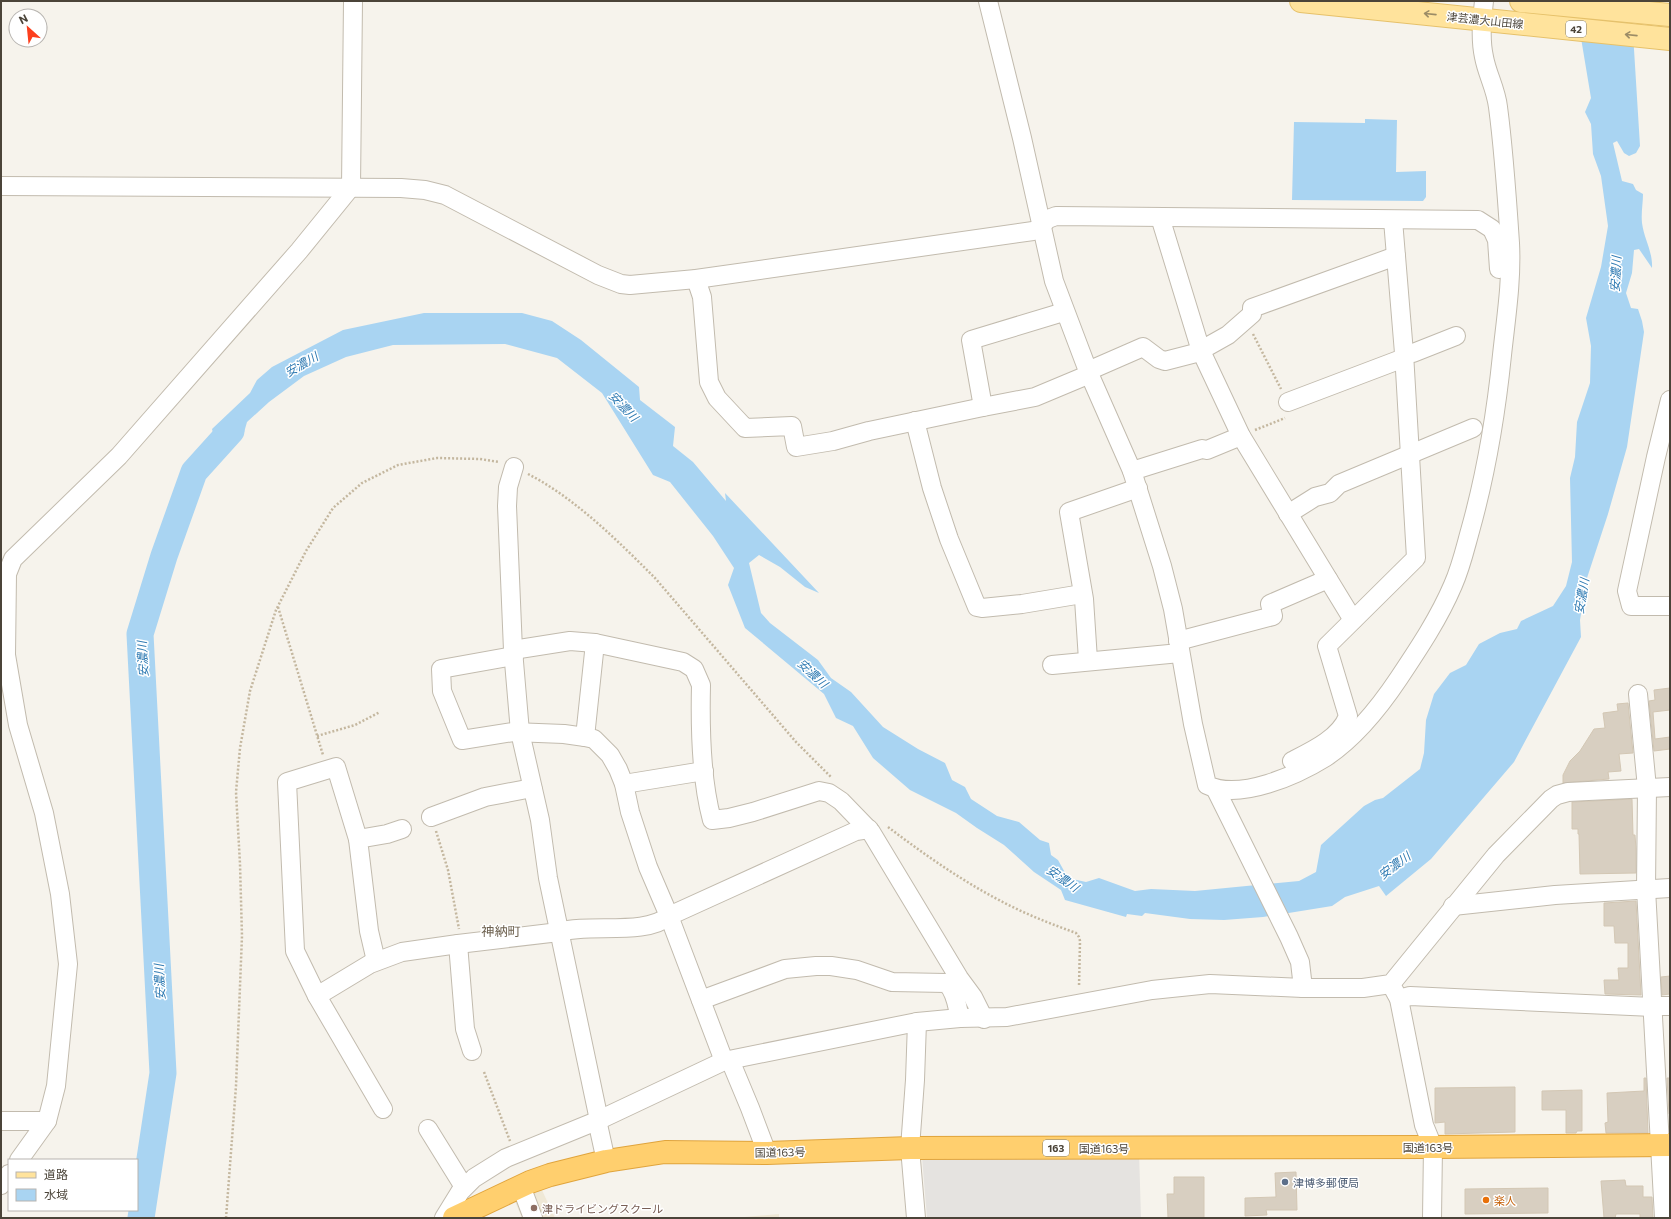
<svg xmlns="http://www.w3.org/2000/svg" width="1671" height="1219" viewBox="0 0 1671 1219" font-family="Commissioner,'Noto Sans JP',sans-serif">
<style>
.education{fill:#efe8d6}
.parking{fill:#e5e3e0}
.water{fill:#a9d4f2}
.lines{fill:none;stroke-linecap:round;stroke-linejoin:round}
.river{stroke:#a9d4f2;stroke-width:27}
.building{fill:#d8cfc1;stroke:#d3c7b4}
.minor-casing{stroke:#c2bbae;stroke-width:20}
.major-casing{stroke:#e6c16a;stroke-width:24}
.highway-casing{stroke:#e0a43c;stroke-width:24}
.path{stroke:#c4b79f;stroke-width:2.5;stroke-dasharray:2 2;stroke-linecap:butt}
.minor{stroke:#fff;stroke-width:18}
.major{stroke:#ffe39c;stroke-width:22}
.highway{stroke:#ffcf6e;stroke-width:22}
.oneway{stroke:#9c8c66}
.service-dot{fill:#5c6f8a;stroke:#fff;stroke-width:1.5}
.food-dot{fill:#e8710a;stroke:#fff;stroke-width:1.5}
.education-dot{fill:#8d6e63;stroke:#fff;stroke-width:1.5}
.labels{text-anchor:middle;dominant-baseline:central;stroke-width:3;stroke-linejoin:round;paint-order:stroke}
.shield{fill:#fff;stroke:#817c74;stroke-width:1}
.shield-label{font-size:10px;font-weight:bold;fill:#4b4439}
.street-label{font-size:11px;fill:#4b4439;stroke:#fff}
.service-label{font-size:11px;fill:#4e5e75;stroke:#fff;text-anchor:start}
.food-label{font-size:11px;fill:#c56008;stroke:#fff;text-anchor:start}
.education-label{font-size:11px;fill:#785e54;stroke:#fff;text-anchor:start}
.water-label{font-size:12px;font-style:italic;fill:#2e7ab2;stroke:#fff}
.quarter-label{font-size:13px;fill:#6e6250;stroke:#fff}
</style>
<rect width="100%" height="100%" fill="#f6f3ec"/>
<g class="education">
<polygon points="540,1186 555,1218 522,1218 514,1199"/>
<polygon points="779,1214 779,1218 733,1218"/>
</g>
<polygon class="parking" points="1139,1152 1141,1218 927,1218 922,1157"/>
<g class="water">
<path d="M1570,1H1631L1640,146L1636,153L1629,156L1624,153L1617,141L1613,143L1622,181L1633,184L1636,190L1643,194C1643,203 1641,213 1642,223C1644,239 1653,252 1652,268L1639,249L1634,250L1632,273L1626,293L1631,308L1638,309L1642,321L1644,332L1627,447L1608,514L1587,578L1580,620L1581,637L1514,762L1431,859L1386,896L1379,886L1345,897L1332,906L1263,917L1224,920L1190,919L1145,913L1142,916L1127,914L1126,917L1065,900L1061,890L1034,872L1004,845L977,828L956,813L910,790L873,758L853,726L836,718L824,694L745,628L728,585L734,568L713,536L670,482L653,475L602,393L557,358L505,344L393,345L346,357L304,376L269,402L247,422L243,436L196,464L215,441L212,429L250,393L257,380L272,367L343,330L424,313H522L552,321L581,340L639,387L640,400L675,427L673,446L693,462L726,501L725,493L819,593L805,587L780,567L759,555L749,563L761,613L770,623L818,660L831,678L851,692L883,727L918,749L945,763L952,780L965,787L971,799L997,816L1019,822L1040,840L1049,843L1051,855L1058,860L1068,878L1086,882L1099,878L1135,891L1151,889L1195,891L1299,881L1316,872L1321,845L1364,806L1375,800L1383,798L1420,769L1424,753L1426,720L1434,694L1450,673L1466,665L1479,644L1500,633L1517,629L1521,621L1553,606L1566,586L1572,562L1570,478L1575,457L1577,422L1590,383L1591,346L1586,318L1601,267L1608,226L1601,176L1593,154L1591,124L1585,112L1591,98L1581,38Z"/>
<polygon points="1365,119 1397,120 1396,172 1426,171 1426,197 1423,201 1292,200 1294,122 1365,123"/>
</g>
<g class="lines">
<polyline class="river" points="141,1218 163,1073 140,634 164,556 194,472 231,431"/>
</g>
<g class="building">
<polygon points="1670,688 1670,710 1653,712 1655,739 1670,737 1670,749 1654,751 1649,701 1655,700 1654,690"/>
<polygon points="1628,703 1633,753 1619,754 1621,771 1608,772 1609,779 1563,783 1563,775 1570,761 1580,751 1594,729 1605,728 1603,713 1618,711 1617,704"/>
<polygon points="1632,799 1633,835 1635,835 1636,849 1636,873 1580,874 1579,834 1578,834 1578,829 1572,829 1572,802"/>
<polygon points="1636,901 1641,995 1605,994 1604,980 1619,980 1618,968 1628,968 1628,943 1615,943 1614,926 1604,926 1604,903"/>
<polygon points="1670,976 1670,994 1662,995 1661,977"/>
<polygon points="1644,1078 1646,1078 1648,1133 1606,1133 1605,1123 1608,1122 1607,1093 1644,1091"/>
<polygon points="1667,1078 1670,1078 1670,1114 1669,1114"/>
<polygon points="1515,1087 1515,1132 1445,1134 1445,1122 1435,1123 1435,1088"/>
<polygon points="1582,1090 1582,1131 1577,1131 1576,1133 1566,1133 1566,1110 1542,1110 1542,1091"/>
<polygon points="1296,1172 1297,1210 1266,1210 1267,1215 1245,1216 1245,1198 1276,1197 1275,1173"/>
<polygon points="1174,1177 1204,1177 1204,1218 1168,1218 1167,1194 1174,1194"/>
<polygon points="1625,1180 1626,1186 1643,1186 1643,1197 1652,1197 1653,1218 1640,1218 1640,1214 1616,1214 1615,1218 1604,1218 1601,1181"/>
<polygon points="1548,1188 1548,1213 1465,1214 1465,1189"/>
</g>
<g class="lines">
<defs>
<g id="minor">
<path d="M988,1L1022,138L1054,281L1088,371L1132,471L1162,566L1173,609L1193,724L1207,785C1240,801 1297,775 1326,757C1356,737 1379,708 1399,678C1419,648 1439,618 1453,585C1461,567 1465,549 1470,531C1486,474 1496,414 1502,355C1506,318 1512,280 1510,243C1507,198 1504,152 1498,107C1496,89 1487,74 1484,57C1480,39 1482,19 1484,1"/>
<polyline points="1,186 401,188 425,190 445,195 598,275 621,284 630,285 696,279 1033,231 1042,229"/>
<polyline points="1160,217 1201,351 1241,436 1353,620"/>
<polyline points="1041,226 1048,219 1056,216 1478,220 1492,229 1497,240 1499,269"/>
<polyline points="696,279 702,297 709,382 717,398 745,428 792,426 796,447 833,441 869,431 983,407 1035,397 1090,374"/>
<polyline points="1404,353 1413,353 1456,336"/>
<polyline points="1088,371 1143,347 1159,359 1165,361 1196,353 1228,335 1252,314 1252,308 1396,256"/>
<polyline points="1670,400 1656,457 1627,591 1631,606 1670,606"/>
<polyline points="1288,402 1404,358"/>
<polyline points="983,407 971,340 1057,314 1064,310"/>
<polyline points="915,421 932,488 949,539 977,607 982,608 1022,604 1082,594"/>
<polyline points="514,467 508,487 507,506 513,650 520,732 540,820 548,878 599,1120"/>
<polyline points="1132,471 1202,449 1207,450 1241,436"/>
<polyline points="1288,514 1315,497 1330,493 1339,484 1473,428"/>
<polyline points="1178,641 1273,616 1270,604 1328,579"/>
<path d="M513,650L570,641L595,643L683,662L694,669L701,685C700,727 701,780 712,820L729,818L753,812L819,791L829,793L841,801L871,832L959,978L973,997L984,1019"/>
<polyline points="514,656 441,669 442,691 462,740 513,732 564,734 585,737 594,739 610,755 618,769 624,784 630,812 648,867 669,916 724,1061"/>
<polyline points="1088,660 1084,599 1069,512 1138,488"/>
<polyline points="1052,665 1180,653"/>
<polyline points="1638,694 1647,788 1646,889 1664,1218"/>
<polyline points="585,737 595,643"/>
<path d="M1292,761C1312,751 1340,738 1348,716L1327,646L1416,558L1404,353L1393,220"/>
<polyline points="624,784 704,771"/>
<polyline points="1216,790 1289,937 1300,962 1303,988"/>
<polyline points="431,817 485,797 527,789 533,790"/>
<polyline points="1453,906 1555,895 1670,888"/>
<polyline points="458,944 465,1029 472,1051"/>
<polyline points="376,961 369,931 358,839 387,834 402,829"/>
<polyline points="1394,990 1399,999 1424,1125 1433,1147 1432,1218"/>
<polyline points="317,996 295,951 287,782 336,767 358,839"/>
<polyline points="1399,999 1410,996 1653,1007"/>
<path d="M701,1000L785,969L816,966H831L857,970L892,982L946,983C956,991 957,1007 960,1018"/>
<polyline points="1653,1006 1670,1006"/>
<polyline points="730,1060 750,1108 767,1153"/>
<path d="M383,1109L317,996L370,964L402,952L458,944L559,932C590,923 645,936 669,916L856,831L869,829"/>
<polyline points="597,1120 606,1161"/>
<polyline points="1,1121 47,1121"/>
<polyline points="428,1129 464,1187"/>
<polyline points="19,1160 47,1121 56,1086 68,964 60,894 44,813 18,725 6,655 7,574 13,559 119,456 299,251 351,187 353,1"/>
<polyline points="1,1185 9,1174"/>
<polyline points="521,1186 533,1218"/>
<polyline points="444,1218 460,1192 474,1178 506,1158 599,1120 724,1061 917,1022 960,1018 1007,1017 1152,990 1210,984 1303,988 1363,988 1391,984 1496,855 1551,799 1557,795 1568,792 1670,787"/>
<polyline points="916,1218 910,1148 915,1080 917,1022"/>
</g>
<g id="major">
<polyline points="1301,1 1670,39"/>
<polyline points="1521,1 1670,15"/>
</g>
<polyline id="highway" points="454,1218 530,1182 550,1175 606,1161 665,1152 767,1153 910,1148 1433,1147 1670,1145"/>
</defs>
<use href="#minor" class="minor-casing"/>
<use href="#major" class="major-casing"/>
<use href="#highway" class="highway-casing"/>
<g class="path">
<polyline points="1253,334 1281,389"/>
<polyline points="1255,430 1285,418"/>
<path d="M528,474C575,498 618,541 655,578L796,742L831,777"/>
<polyline points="278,607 323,755"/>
<polyline points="317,736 355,725 380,712"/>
<path d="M888,827C929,858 972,888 1019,910C1038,919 1057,926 1076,933L1079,937L1080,941L1079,987"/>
<polyline points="436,831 448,870 459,929"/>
<polyline points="484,1072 510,1141"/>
<polyline points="226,1218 236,1086 242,936 240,864 236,792 240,748 250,691 276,610 306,551 333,508 362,483 398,465 437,458 480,459 499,462"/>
</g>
<use href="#minor" class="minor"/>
<use href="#major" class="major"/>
<use href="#highway" class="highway"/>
</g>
<defs><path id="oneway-shaft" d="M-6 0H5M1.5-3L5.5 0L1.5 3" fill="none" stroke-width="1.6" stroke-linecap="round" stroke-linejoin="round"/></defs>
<g class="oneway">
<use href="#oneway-shaft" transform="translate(1430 14) rotate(-174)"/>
<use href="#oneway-shaft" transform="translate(1631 35) rotate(-174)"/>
</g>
<circle class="service-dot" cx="1285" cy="1182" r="4"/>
<circle class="food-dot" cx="1486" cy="1200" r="4"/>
<circle class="education-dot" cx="534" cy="1208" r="4"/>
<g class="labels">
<g class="shield">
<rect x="1566" y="21" width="20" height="16" rx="3"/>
<rect x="1043" y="1140" width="26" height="16" rx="3"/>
</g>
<g class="shield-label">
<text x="1576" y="29">42</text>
<text x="1056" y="1148">163</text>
</g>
<g class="street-label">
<text transform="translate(1485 20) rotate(6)">津芸濃大山田線</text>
<text x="1428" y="1147">国道163号</text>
<text x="1104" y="1148">国道163号</text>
<text transform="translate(780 1152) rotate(-1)">国道163号</text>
</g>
<g class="service-label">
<text x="1293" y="1182">津博多郵便局</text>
</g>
<g class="food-label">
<text x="1494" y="1200">楽人</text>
</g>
<g class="education-label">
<text x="542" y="1208">津ドライビングスクール</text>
</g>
<g class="water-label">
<text transform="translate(1615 274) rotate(-87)">安濃川</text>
<text transform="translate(301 364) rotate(-30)">安濃川</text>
<text transform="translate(624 406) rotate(46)">安濃川</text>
<text transform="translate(1581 596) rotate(-81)">安濃川</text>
<text transform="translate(142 659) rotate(-93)">安濃川</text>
<text transform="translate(813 673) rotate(43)">安濃川</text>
<text transform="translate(1394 865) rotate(-36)">安濃川</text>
<text transform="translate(1063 878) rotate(35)">安濃川</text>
<text transform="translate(159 982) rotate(-93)">安濃川</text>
</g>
<g class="quarter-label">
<text x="501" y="931">神納町</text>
</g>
</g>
<rect width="1671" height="1219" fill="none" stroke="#4b4439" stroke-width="4"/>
<rect x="8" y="1159" width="130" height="52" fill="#ffffff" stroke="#b7b4b0"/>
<rect x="16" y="1172" width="20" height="6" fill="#ffe39c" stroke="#b7b4b0"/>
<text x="44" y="1179" font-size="12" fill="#4b4439">道路</text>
<rect x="16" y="1189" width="20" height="12" fill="#a9d4f2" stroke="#b7b4b0"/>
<text x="44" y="1199" font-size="12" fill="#4b4439">水域</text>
<g transform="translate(28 28) rotate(333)"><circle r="19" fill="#ffffff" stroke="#b7b4b0"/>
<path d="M0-3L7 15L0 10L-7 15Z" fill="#fc3f1d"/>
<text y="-6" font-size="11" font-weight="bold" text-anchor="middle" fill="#4b4439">N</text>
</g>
</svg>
